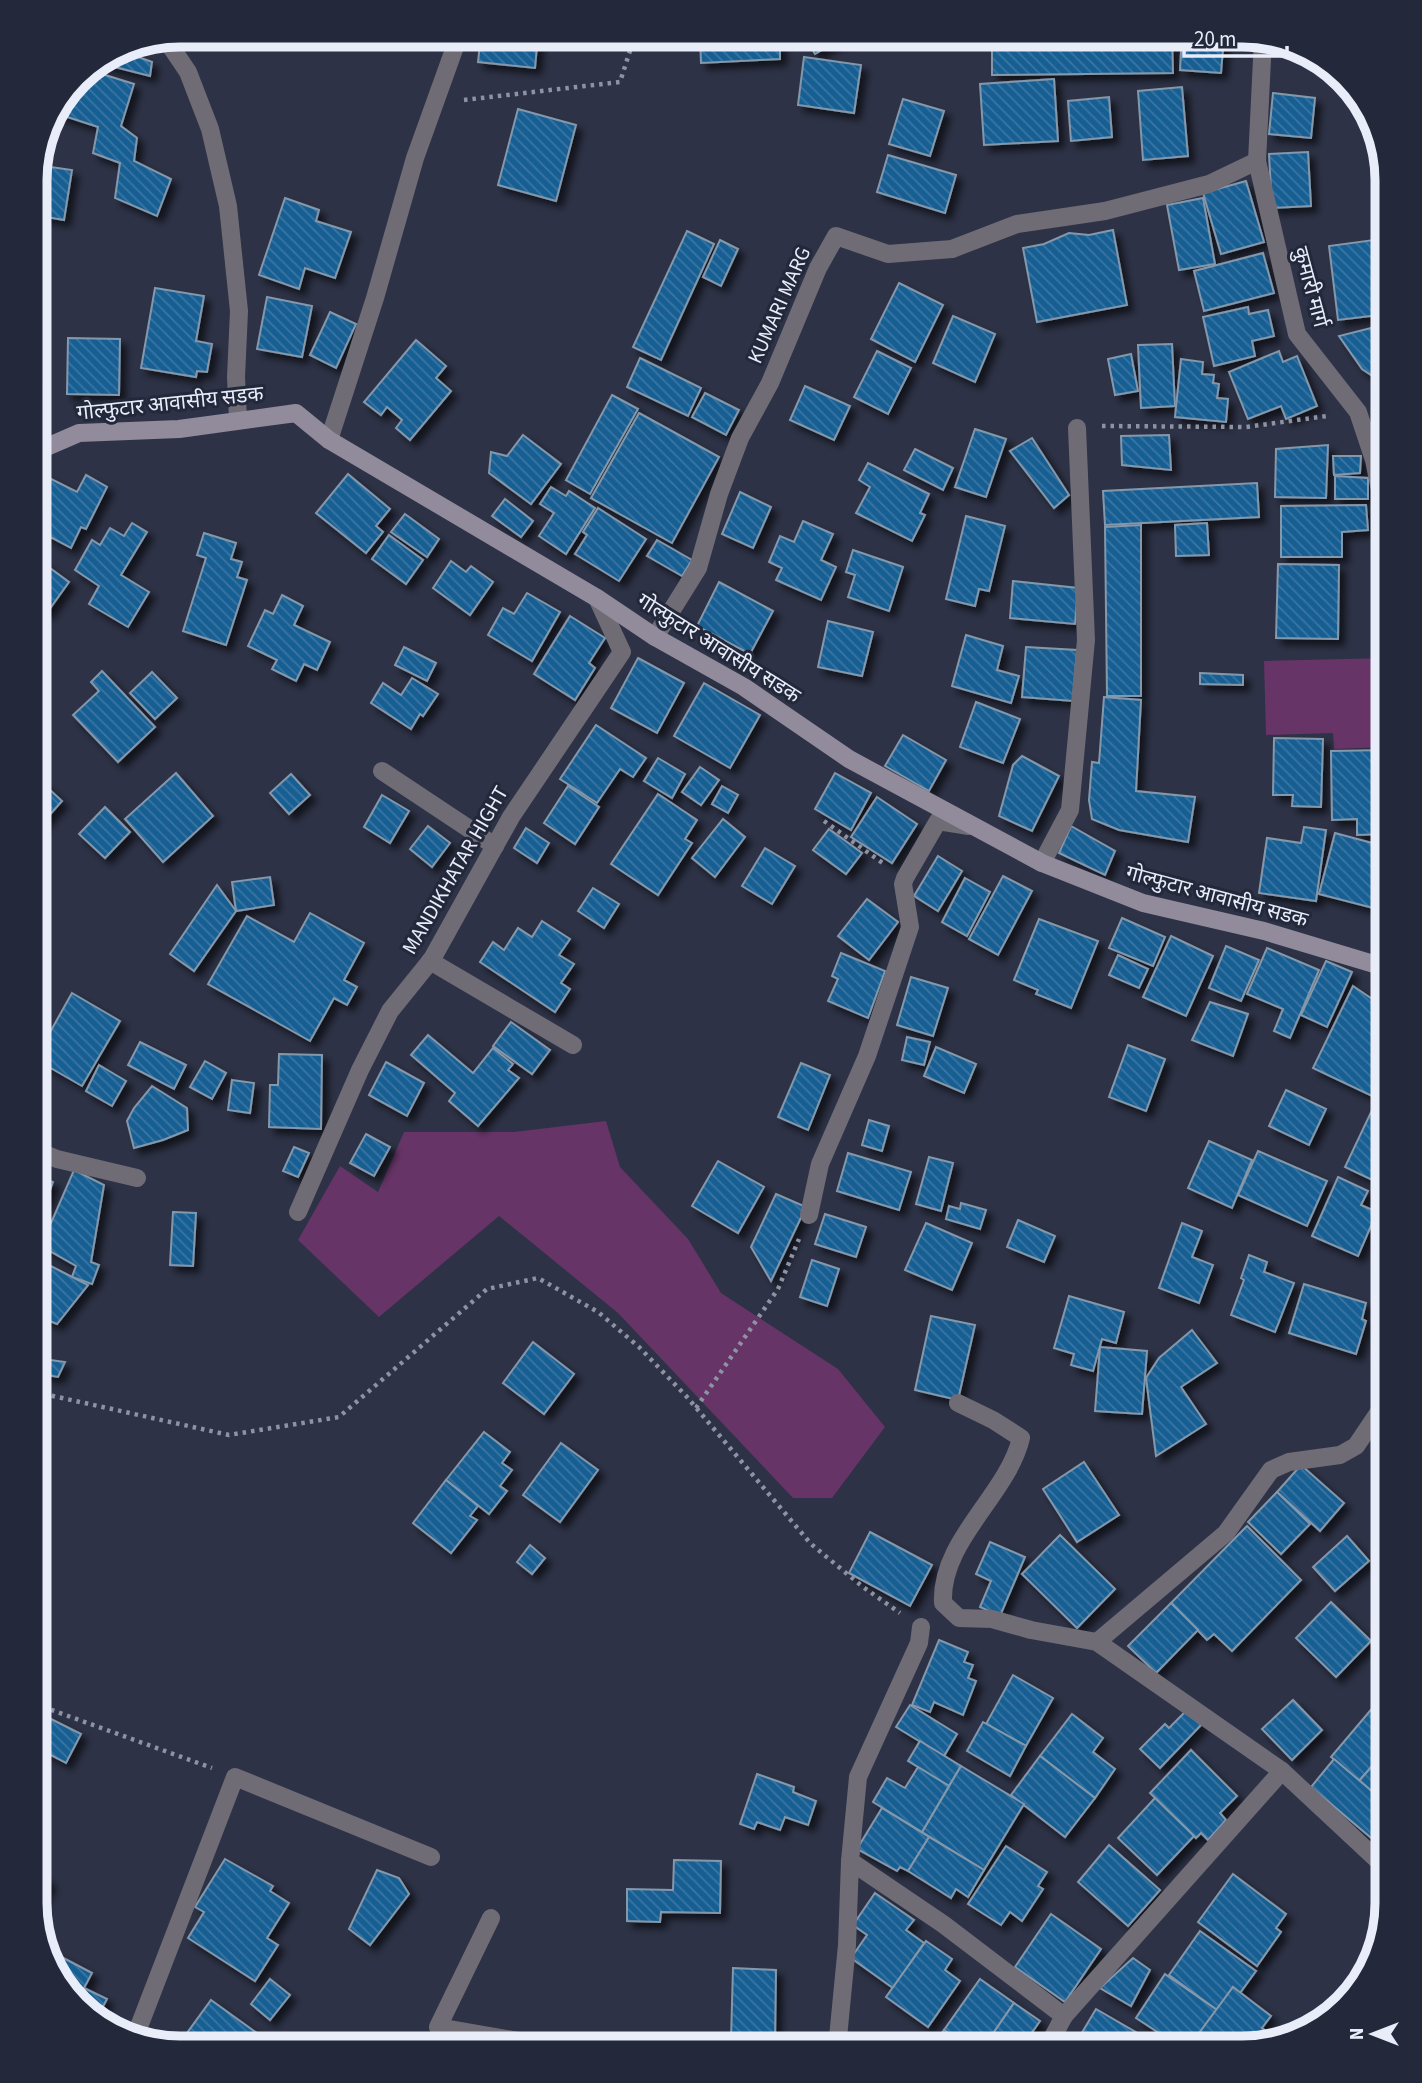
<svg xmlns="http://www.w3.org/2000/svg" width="1422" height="2083" viewBox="0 0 1422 2083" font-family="'Source Sans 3','Noto Sans Devanagari',sans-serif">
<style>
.green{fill:#663466}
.building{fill:url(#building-back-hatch);stroke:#8498ab;stroke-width:2;filter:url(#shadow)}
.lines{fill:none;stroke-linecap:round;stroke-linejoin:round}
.path{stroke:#8e93a3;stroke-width:4.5;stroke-dasharray:3.5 5;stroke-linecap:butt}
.minor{stroke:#6f6c76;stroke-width:18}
.tertiary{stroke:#6f6c76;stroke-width:18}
.secondary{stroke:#918b9c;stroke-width:18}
.labels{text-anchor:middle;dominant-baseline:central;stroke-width:6;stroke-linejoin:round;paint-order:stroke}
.street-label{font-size:21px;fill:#e9edfa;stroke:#23283b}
.rim{fill:none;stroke:#e9edfa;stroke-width:9}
</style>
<defs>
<pattern id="building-back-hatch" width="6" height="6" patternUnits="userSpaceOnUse" patternTransform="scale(1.75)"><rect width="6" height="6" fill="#195e93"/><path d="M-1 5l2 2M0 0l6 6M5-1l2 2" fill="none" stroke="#3a75a3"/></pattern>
<filter id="shadow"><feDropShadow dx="6" dy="6" stdDeviation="3.5" flood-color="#0009"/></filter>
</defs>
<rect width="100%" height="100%" fill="#2d3246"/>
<g class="green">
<polygon points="1387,658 1387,747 1334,749 1333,733 1266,735 1264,661"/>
<polygon points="606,1121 620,1167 688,1239 721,1293 838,1369 885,1427 832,1498 793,1498 618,1313 499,1216 379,1317 298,1240 340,1166 378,1192 404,1132 514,1132"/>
</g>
<g class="building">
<polygon points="481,35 538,35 535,68 478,62"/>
<polygon points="700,35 780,35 780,59 701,63"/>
<polygon points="804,35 848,35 815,54"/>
<polygon points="992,35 1172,35 1173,73 992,75"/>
<polygon points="1182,35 1224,36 1221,73 1180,70"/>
<polygon points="119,50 152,62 150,76 99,63"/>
<polygon points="804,57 861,65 854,113 798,105"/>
<polygon points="89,70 134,84 121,126 137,138 134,161 171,179 157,216 115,198 120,163 93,153 98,127 52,112 78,77"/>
<polygon points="1054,79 1058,141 984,145 980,84"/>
<polygon points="1182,87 1188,156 1143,160 1138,91"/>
<polygon points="1273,93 1315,98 1311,138 1269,134"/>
<polygon points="1109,97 1112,137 1071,141 1068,101"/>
<polygon points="903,99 944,111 930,156 889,144"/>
<polygon points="518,109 576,125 556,201 498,185"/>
<polygon points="1308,152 1311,206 1272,208 1269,154"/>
<polygon points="888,155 956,175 945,213 877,192"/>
<polygon points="37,165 72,170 64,220 35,215"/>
<polygon points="1246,181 1264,242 1221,254 1203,193"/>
<polygon points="285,198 319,210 316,221 351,232 335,278 305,268 299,289 259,275"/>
<polygon points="1203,198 1215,264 1179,270 1167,205"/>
<polygon points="1113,230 1127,305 1037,322 1023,248 1044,244 1069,233 1089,235"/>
<polygon points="687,231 714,244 661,360 633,347"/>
<polygon points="1381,239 1387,284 1387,314 1338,320 1329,246"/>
<polygon points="720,240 738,249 721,286 703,277"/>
<polygon points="1263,253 1274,293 1204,311 1194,271"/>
<polygon points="899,283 943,305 915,362 871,339"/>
<polygon points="155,288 204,296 196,341 212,344 207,372 197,371 196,377 141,368"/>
<polygon points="267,297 312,306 302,357 257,349"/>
<polygon points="1248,307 1249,314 1268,310 1274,336 1252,341 1255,356 1214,366 1203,317"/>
<polygon points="330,312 356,324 336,368 310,355"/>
<polygon points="953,316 995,334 975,382 933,363"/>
<polygon points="1387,324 1387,382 1377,379 1362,369 1339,336"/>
<polygon points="68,338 120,339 119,395 67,394"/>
<polygon points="416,340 446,366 436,378 451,391 410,440 396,428 402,420 387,407 381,415 364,402"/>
<polygon points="1172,344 1175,406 1141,408 1138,345"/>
<polygon points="877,351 911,368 888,414 854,397"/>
<polygon points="1279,351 1283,362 1297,356 1317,406 1286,419 1281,406 1248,419 1229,372"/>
<polygon points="1131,354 1138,391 1115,395 1108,359"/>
<polygon points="640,358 701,388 688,416 627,387"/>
<polygon points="1181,359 1203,362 1202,374 1214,375 1213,383 1219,384 1217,398 1228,399 1226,422 1175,417"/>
<polygon points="805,386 850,406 834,440 790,420"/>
<polygon points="705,393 739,410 726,435 692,417"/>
<polygon points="612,395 638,409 590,494 566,480"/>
<polygon points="639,413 719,457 672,543 591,498"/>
<polygon points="975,429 1006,439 986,497 955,487"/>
<polygon points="523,435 561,464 531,504 489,473 491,452 507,456"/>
<polygon points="1169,435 1171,470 1122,465 1121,436"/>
<polygon points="1032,438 1069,495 1054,508 1010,451"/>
<polygon points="1328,445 1326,498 1275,497 1276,449"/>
<polygon points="915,449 953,468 943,490 904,470"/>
<polygon points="1333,456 1361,456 1360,473 1334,475"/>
<polygon points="868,463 929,494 920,513 925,515 912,541 856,513 870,487 859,480"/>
<polygon points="37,472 77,492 86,475 107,487 86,529 81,527 71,548 35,529"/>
<polygon points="348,474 390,509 376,526 383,532 366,553 316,513"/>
<polygon points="1335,476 1368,478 1368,499 1335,499"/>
<polygon points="1257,483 1259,517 1105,525 1103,491"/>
<polygon points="551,487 566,496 569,491 595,508 566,554 539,536 554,513 540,504"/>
<polygon points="740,492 771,507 753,548 722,534"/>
<polygon points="505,499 533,521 521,537 492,516"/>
<polygon points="1366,505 1368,530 1342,532 1342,557 1281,557 1281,506"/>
<polygon points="598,508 646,539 619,581 575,554 587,535 583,532"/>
<polygon points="405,514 439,539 427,557 391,532"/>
<polygon points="966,516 1005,526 989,591 979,589 975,606 946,599"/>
<polygon points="803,521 833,534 821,560 836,567 821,600 776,580 782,568 769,562 780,536 794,542"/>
<polygon points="132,523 147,532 121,575 149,592 128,627 89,604 99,586 75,570 92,540 100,545 110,528 124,536"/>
<polygon points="1207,523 1209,555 1176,556 1175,525"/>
<polygon points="1141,525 1141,696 1107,696 1105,527"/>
<polygon points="204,533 236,543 231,559 242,562 237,577 247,580 226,645 183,631 206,558 197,555"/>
<polygon points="389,535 423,560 406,584 372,559"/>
<polygon points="657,540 692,560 682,576 647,556"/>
<polygon points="853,550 903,567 889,611 848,597 855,575 846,572"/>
<polygon points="35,557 69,582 46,614 35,606"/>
<polygon points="451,561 466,572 471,566 493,582 470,615 433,588"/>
<polygon points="1278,564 1339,565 1338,639 1276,638"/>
<polygon points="1013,581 1078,588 1075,624 1010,618"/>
<polygon points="719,582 773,611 750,654 697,626"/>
<polygon points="527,593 560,612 532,661 488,635 503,608 514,614"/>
<polygon points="282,595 303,606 294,625 330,642 317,670 304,664 296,681 272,669 277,660 248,646 265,610 273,614"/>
<polygon points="570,616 605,638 589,663 595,668 575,700 534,674"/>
<polygon points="828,621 873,632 862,676 818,667"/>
<polygon points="966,635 1003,646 997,670 1019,676 1011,703 952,686"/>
<polygon points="404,647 436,663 427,681 395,665"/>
<polygon points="1026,647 1077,650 1073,701 1022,697"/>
<polygon points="638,658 684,683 657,733 611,708"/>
<polygon points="102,671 155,727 118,762 73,715 99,691 91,682"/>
<polygon points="152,672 177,698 155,719 130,693"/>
<polygon points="1200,673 1243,675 1243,685 1200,684"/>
<polygon points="412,678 438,694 423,716 420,714 411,729 371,703 383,683 401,695"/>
<polygon points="704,683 760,715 730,768 674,736"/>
<polygon points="1104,697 1141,700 1136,791 1195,797 1188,842 1119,830 1092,819 1089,800 1092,762 1099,763"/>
<polygon points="976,702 1020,719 1003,763 960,747"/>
<polygon points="596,725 646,758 633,777 620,769 597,803 560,779"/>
<polygon points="903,735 946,760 929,791 885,766"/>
<polygon points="1274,738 1323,739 1321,807 1292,806 1293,795 1273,795"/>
<polygon points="1387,750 1387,834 1357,835 1357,819 1332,820 1331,751"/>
<polygon points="1022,756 1059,776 1032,831 999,816 1013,765"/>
<polygon points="658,758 685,774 672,798 644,781"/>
<polygon points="700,767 719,780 701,805 682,792"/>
<polygon points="176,773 213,816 163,862 125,819"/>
<polygon points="835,773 871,793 851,830 815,809"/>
<polygon points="291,774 310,795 289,814 270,793"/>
<polygon points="35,776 62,801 38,828 35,825"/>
<polygon points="568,786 599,807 575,844 544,823"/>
<polygon points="722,786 738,795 728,813 712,804"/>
<polygon points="658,794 697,820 685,839 692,843 658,895 611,864"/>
<polygon points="382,795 409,811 390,843 364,827"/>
<polygon points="877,797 917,824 892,863 851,837"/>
<polygon points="105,807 130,832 105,858 79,834"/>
<polygon points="723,819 745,837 715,877 692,858"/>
<polygon points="428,826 450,843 432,867 410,849"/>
<polygon points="1071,826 1115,851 1105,875 1059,853"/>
<polygon points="1304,827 1326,830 1316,901 1259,893 1267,838 1301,843"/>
<polygon points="526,828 549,843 537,863 514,848"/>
<polygon points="829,829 862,853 846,874 813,850"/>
<polygon points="1335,833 1387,847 1387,918 1384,917 1385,911 1319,894"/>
<polygon points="765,848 795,866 772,904 742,886"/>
<polygon points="938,856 962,871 938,911 914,896"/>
<polygon points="1003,876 1032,891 998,955 969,939"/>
<polygon points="270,877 274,905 236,911 232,882"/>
<polygon points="965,878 990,892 967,936 942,922"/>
<polygon points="217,885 236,911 194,971 170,954"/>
<polygon points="593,888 619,904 604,928 578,911"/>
<polygon points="867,899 898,922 869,960 838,936"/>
<polygon points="310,913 364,943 344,980 357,987 347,1005 334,998 310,1041 208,984 247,916 294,942"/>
<polygon points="1122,918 1165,937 1153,966 1109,948"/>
<polygon points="1039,919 1098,941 1071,1008 1036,994 1038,990 1014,980"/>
<polygon points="542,921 570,939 559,955 574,964 561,983 570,989 555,1012 480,962 493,942 504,950 518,928 532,937"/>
<polygon points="1171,936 1213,956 1186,1016 1143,997"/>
<polygon points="1226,946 1259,960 1241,1001 1209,988"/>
<polygon points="1267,948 1319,970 1290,1038 1274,1031 1283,1009 1247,994"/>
<polygon points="841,953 885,971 868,1018 828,1001 838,979 832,976"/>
<polygon points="1118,955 1148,969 1139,988 1109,975"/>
<polygon points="1326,961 1352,972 1327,1027 1301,1015"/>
<polygon points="911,977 948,988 933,1036 897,1025"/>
<polygon points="1353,986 1387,1009 1387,1062 1372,1096 1313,1068"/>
<polygon points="72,993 120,1021 82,1086 35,1059"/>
<polygon points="1210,1002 1248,1014 1233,1056 1192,1040"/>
<polygon points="511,1022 550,1050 532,1074 493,1046"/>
<polygon points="428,1035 473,1073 493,1048 513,1064 508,1070 519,1078 478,1126 449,1101 455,1093 411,1055"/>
<polygon points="907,1037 930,1042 924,1065 902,1060"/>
<polygon points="140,1042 186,1065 174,1089 128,1065"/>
<polygon points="1128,1045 1165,1059 1146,1111 1109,1097"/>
<polygon points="936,1047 976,1064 964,1093 924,1076"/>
<polygon points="279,1054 322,1055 321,1129 269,1127 270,1085 278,1085"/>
<polygon points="205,1061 226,1073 212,1099 190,1087"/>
<polygon points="386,1062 424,1083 407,1116 369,1095"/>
<polygon points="801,1063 830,1075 808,1130 778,1117"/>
<polygon points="99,1065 126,1081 112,1106 86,1091"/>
<polygon points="232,1080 254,1083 250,1113 228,1110"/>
<polygon points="152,1086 187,1108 188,1130 163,1140 134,1148 127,1121 134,1108"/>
<polygon points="1286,1090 1326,1109 1309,1145 1269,1126"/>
<polygon points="1373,1108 1387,1115 1387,1187 1345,1167"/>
<polygon points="869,1120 889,1126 882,1151 862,1145"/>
<polygon points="366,1134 390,1147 374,1176 350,1163"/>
<polygon points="1209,1141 1252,1160 1232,1208 1188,1188"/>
<polygon points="294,1147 309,1153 298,1177 283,1171"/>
<polygon points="1258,1151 1327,1181 1307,1226 1238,1195"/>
<polygon points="848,1153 911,1172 899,1210 837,1191"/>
<polygon points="929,1157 953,1163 941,1211 916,1204"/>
<polygon points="718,1161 764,1187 738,1233 692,1206"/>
<polygon points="74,1170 104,1185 91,1262 99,1265 92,1284 72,1277 76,1266 41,1246"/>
<polygon points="35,1175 53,1182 35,1229 35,1201 38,1194 35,1193"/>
<polygon points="1338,1177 1368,1191 1361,1205 1377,1212 1358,1256 1312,1236"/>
<polygon points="776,1194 806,1207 771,1281 751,1247"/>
<polygon points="961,1203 986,1210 980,1229 946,1219 949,1206 960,1209"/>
<polygon points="173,1212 196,1213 193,1266 170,1265"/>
<polygon points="825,1214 866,1227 856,1257 815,1244"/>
<polygon points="1018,1220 1055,1236 1044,1262 1007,1247"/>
<polygon points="926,1223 972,1243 952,1290 905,1270"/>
<polygon points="1182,1223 1202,1231 1192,1257 1213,1265 1199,1303 1159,1288"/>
<polygon points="1249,1255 1267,1262 1264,1272 1294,1283 1275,1332 1231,1315 1244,1280 1241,1278"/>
<polygon points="35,1258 88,1285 57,1324 35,1315"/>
<polygon points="812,1260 839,1269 827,1306 800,1297"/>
<polygon points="1304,1284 1366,1303 1362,1319 1366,1321 1356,1354 1289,1333"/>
<polygon points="1069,1296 1124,1312 1116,1343 1102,1339 1093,1371 1071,1365 1074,1354 1054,1348"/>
<polygon points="931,1316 975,1325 958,1400 915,1390"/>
<polygon points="1192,1330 1217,1363 1181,1387 1206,1424 1156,1456 1146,1378 1159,1358"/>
<polygon points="533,1342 574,1374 544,1414 503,1383"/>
<polygon points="1100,1347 1147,1351 1142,1414 1095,1411"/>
<polygon points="43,1359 65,1362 58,1377 40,1374"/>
<polygon points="484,1432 510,1452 502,1463 512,1470 500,1486 507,1491 489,1514 446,1480"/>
<polygon points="561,1443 598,1470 560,1522 523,1495"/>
<polygon points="1084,1462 1119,1515 1077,1542 1043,1489"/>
<polygon points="1301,1465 1344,1503 1320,1531 1277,1492"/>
<polygon points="446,1480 478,1506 470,1516 477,1520 451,1553 413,1523"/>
<polygon points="1277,1492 1310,1524 1281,1554 1248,1522"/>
<polygon points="1247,1526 1301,1580 1232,1651 1214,1634 1207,1640 1171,1603"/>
<polygon points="870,1532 932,1565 910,1606 849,1573"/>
<polygon points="1060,1535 1115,1589 1077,1628 1022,1574"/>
<polygon points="1347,1536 1369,1561 1335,1591 1313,1567"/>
<polygon points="990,1542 1025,1557 1000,1616 980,1607 991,1581 976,1574"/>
<polygon points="530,1545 545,1558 532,1574 517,1562"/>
<polygon points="1331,1602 1371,1641 1336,1677 1296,1638"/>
<polygon points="1171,1603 1198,1630 1156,1673 1128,1646"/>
<polygon points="939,1640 968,1652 964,1662 973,1665 968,1678 976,1681 963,1715 934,1702 930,1712 912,1705"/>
<polygon points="1013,1675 1053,1698 1026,1746 986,1724"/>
<polygon points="1380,1699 1387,1707 1387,1761 1380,1757 1359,1781 1331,1757"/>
<polygon points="1293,1700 1322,1730 1292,1760 1262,1729"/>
<polygon points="910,1705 957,1734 944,1756 896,1727"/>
<polygon points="1187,1710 1202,1724 1160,1768 1140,1749 1165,1724 1169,1728"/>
<polygon points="35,1711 81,1734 66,1763 35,1747"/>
<polygon points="1072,1714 1103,1738 1093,1752 1115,1769 1095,1798 1040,1756"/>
<polygon points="983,1722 1026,1746 1010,1776 967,1751"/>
<polygon points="920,1741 961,1766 949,1786 908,1761"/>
<polygon points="1191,1750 1237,1796 1220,1813 1226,1820 1208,1840 1201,1833 1196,1838 1150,1793"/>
<polygon points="1040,1756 1095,1798 1065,1837 1011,1795"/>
<polygon points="1380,1757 1387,1761 1387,1804 1359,1781"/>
<polygon points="1334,1759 1387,1804 1387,1829 1376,1842 1311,1787"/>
<polygon points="961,1766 1024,1804 984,1870 922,1832"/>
<polygon points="918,1767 949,1786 922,1832 873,1802 887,1778 905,1788"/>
<polygon points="757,1774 794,1787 793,1792 816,1801 808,1825 785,1817 780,1830 757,1822 754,1829 740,1824"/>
<polygon points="1155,1798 1194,1836 1157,1875 1118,1838"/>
<polygon points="882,1808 929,1837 908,1871 900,1867 897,1871 857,1849"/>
<polygon points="929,1837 984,1870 968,1897 956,1889 951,1898 908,1871"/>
<polygon points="1109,1845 1160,1890 1128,1926 1078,1882"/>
<polygon points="1006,1846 1047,1872 1038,1886 1043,1889 1022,1921 1010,1912 1001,1925 968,1904"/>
<polygon points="225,1859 273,1886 270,1891 289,1903 267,1938 278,1945 255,1981 188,1938 204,1912 195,1907"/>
<polygon points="674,1860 721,1861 720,1913 661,1912 660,1922 627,1921 627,1889 673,1890"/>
<polygon points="35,1869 50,1882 37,1910 35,1903"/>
<polygon points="377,1870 399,1878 409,1894 370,1945 349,1929"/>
<polygon points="1233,1874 1286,1914 1276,1928 1281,1932 1257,1966 1198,1922"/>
<polygon points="875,1893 914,1920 906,1930 924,1943 893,1988 851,1958 867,1935 853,1925"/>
<polygon points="1051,1914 1101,1949 1065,2002 1015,1967"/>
<polygon points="1200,1931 1256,1971 1240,1993 1233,1987 1217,2010 1169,1975"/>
<polygon points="926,1941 952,1959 945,1970 960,1981 928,2027 886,1997"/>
<polygon points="54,1953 92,1973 84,1988 107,1999 97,2018 54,1975 50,1960"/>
<polygon points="1133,1958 1150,1970 1131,2006 1100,1988"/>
<polygon points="733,1968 776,1970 775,2042 731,2040"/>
<polygon points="1165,1974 1217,2010 1188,2048 1182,2048 1136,2018"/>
<polygon points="270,1979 290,1995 270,2020 251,2004"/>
<polygon points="980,1979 1014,2003 983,2048 969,2048 944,2030"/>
<polygon points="1233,1987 1271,2016 1262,2028 1267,2032 1258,2044 1242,2048 1188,2048"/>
<polygon points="211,2000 275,2046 273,2048 176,2048"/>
<polygon points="1014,2003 1040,2021 1026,2041 1036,2047 983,2048"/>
<polygon points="1096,2009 1153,2042 1149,2048 1074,2046"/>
<polygon points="944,2030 969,2048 932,2048"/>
</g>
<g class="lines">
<g class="path">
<polyline points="464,100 620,82 635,35"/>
<polyline points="1102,426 1246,427 1327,416"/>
<polyline points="824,821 884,864"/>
<polyline points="35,1392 229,1435 339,1417 487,1289 538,1278 598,1312 639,1347 687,1397 811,1544 863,1587 900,1613"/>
<polyline points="696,1408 778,1289 799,1239"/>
<polyline points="35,1704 212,1768"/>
</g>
<g class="minor">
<polyline points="165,38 188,72 210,129 228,206 239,311 236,377 238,419"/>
<polyline points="329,440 375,298 415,158 456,44"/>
<polyline points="655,637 698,568 719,494 740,438 770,383 818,268 836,236 888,254 952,249 1017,224 1105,211 1209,184 1257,161"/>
<polyline points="382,771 495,846"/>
<polyline points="1042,863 1070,810 1086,640 1077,428"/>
<polyline points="430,961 573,1045"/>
<polyline points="35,1150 57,1159 137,1178"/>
<polyline points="298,1212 360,1070 390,1011 432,959 511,817 622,652 597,598"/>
<polyline points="809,1215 820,1164 867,1056 910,927 903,884 905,878 938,821 969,826"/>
<path d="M958,1403L993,1420L1021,1438C1007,1496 940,1540 943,1603L959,1618L992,1619L1031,1630L1097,1642L1282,1771L1387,1869"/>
<polyline points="1097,1642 1226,1533 1271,1470 1289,1462 1340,1455 1356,1446 1387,1400"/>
<polyline points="850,1861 943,1924 1064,2016"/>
<polyline points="491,1918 438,2027 558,2048"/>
<polyline points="135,2037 235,1777 431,1857"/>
<polyline points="837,2048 847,1945 850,1861 858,1777 919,1643 921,1627"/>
<polyline points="1047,2048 1064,2016 1282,1771"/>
</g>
<polyline class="tertiary" points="1263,39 1257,161 1297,334 1358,412 1374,460 1387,525"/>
<polyline class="secondary" points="35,452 79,433 179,429 296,413 329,440 597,598 655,637 744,687 849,759 1042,863 1143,903 1264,931 1387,968"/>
</g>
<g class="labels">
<g class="street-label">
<text transform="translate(1311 287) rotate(75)">कुमारी मार्ग</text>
<text transform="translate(779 305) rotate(-66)">KUMARI MARG</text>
<text transform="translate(170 403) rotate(-6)">गोल्फुटार आवासीय सडक</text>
<text transform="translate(719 648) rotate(32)">गोल्फुटार आवासीय सडक</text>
<text transform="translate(455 870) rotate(-60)">MANDIKHATAR HIGHT</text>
<text transform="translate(1217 896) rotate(15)">गोल्फुटार आवासीय सडक</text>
</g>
</g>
<path d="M0 0H1422V2083H0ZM180 47H1242A133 133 0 0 1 1375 180V1903A133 133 0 0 1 1242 2036H180A133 133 0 0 1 47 1903V180A133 133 0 0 1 180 47Z" fill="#23283b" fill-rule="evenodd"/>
<path class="rim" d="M180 47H1242A133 133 0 0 1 1375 180V1903A133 133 0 0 1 1242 2036H180A133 133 0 0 1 47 1903V180A133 133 0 0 1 180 47Z"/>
<g transform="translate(1373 2034) rotate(270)" stroke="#23283b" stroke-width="5" paint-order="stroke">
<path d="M0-5L12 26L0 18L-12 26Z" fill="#e9edfa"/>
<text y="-10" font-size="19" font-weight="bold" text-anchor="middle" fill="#e9edfa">N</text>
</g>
<path d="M1184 46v10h103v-10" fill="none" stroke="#e9edfa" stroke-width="3.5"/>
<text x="1194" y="46" font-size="21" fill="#e9edfa" stroke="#23283b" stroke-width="5" paint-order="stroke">20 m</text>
</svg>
